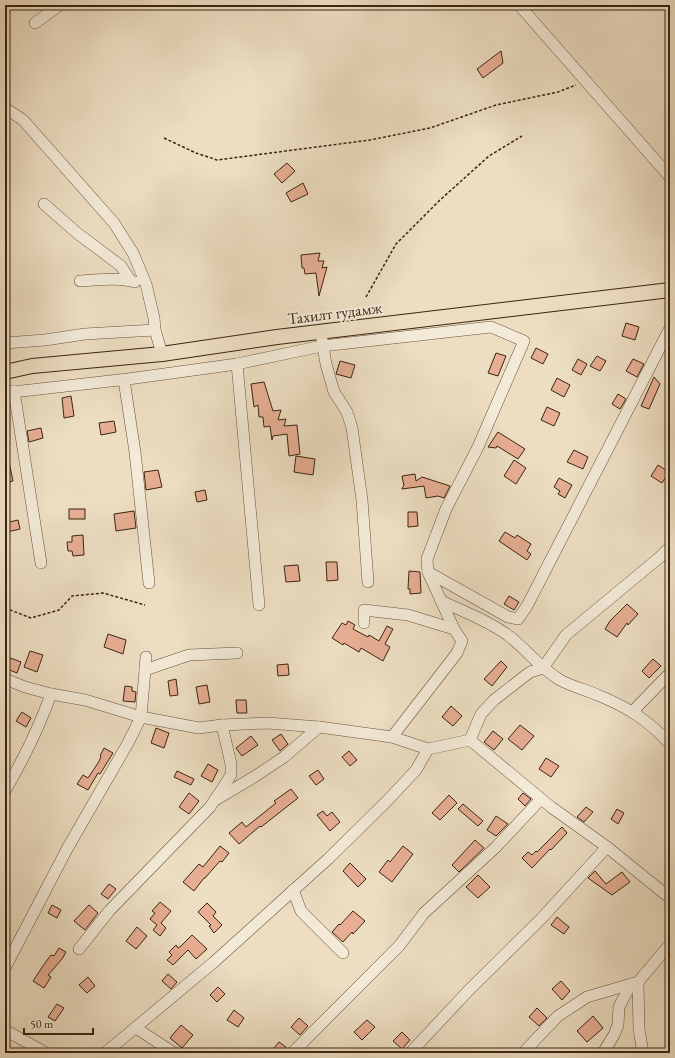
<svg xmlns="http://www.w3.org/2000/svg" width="675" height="1058" viewBox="0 0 675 1058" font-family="'EB Garamond',serif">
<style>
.building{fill:#e7ae93;stroke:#3b2411}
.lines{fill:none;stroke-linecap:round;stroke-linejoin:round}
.minor-casing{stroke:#68523d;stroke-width:12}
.major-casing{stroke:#3b2411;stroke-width:16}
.path{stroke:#3b2411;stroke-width:1.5;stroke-dasharray:3 2;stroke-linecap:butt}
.minor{stroke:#f3ead7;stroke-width:11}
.major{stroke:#eddec2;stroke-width:14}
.labels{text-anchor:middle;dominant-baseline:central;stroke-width:4;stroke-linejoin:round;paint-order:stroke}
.street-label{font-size:16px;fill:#3b2411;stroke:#f3ead7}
</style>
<rect width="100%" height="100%" fill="#eddec2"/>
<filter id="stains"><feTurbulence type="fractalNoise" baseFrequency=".005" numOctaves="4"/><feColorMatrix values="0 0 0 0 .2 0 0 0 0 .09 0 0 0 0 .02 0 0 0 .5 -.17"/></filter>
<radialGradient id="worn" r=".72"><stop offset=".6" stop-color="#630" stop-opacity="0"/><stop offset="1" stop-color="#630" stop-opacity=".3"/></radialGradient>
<g class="building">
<polygon points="501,51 503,63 483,78 477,69"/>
<polygon points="287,163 295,171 282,183 274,174"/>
<polygon points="303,183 308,194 291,202 286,193"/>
<polygon points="320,253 318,261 324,261 322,268 327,267 319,296 316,273 305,274 304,268 302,268 301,255"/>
<polygon points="626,323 639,327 635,340 622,336"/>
<polygon points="536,348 548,354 543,364 531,358"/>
<polygon points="496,353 506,356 498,376 488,373"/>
<polygon points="597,356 606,361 600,371 590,366"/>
<polygon points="578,359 587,364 581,375 572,370"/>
<polygon points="633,359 644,364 637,377 626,371"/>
<polygon points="340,361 355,365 351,378 336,374"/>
<polygon points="654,377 660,384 649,409 641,406"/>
<polygon points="557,378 570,385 564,397 551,390"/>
<polygon points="264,382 273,411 281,410 278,420 286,419 284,426 297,425 300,454 289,456 287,434 273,436 272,440 270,426 264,427 263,417 259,417 258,405 254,407 251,384"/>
<polygon points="618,394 626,399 620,409 612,404"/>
<polygon points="71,396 74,416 64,418 62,398"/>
<polygon points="547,407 560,413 554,426 541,420"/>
<polygon points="114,421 116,432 101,435 99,423"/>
<polygon points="41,428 43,438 29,442 27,431"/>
<polygon points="498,432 525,449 518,459 497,446 496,448 488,447"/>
<polygon points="574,450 588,457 583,469 567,462"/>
<polygon points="296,456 315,459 313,475 294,472"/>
<polygon points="5,457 8,457 13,481 5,483"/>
<polygon points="514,460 526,468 516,484 504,476"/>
<polygon points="658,465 669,472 662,483 651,476"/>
<polygon points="158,470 162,487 146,490 144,472"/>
<polygon points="415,474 416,481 422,477 450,486 444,498 438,496 426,498 424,486 402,489 402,488 404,486 402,476"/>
<polygon points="559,478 572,485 565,498 558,494 560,491 554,487"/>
<polygon points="205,490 207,500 197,502 195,492"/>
<rect x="69" y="509" width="16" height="10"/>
<polygon points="134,511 136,528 116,531 114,514"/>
<polygon points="408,512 417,512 418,526 408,527"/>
<polygon points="18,520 20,529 7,532 5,523"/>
<polygon points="505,532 515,538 517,535 531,544 527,551 531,554 527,560 499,541"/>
<polygon points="83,535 84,555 73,556 72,551 68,551 67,542 72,542 72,536"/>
<polygon points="326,562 337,562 338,580 327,581"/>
<polygon points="298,565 300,581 286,582 284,566"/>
<polygon points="409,571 420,572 421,593 410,594 410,589 408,589"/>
<polygon points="509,596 519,602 514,610 504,604"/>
<polygon points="627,604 638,614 628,625 627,623 617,637 605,629 610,621"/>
<polygon points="348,621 355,625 353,629 368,637 369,635 379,641 387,626 393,629 385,644 390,647 383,661 361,648 359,652 344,643 343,645 332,638 342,623 346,625"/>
<polygon points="108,634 126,640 123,654 104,647"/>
<polygon points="30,651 43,655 37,672 24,667"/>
<polygon points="5,656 21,662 17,673 5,668"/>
<polygon points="653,659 661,666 649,678 642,671"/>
<polygon points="501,661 507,667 492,686 484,679"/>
<polygon points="288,664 289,675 278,676 277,665"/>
<polygon points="176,679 178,695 170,696 168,681"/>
<polygon points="207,685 210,702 199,704 196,687"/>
<polygon points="125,686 132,687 132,691 136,692 135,702 123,701"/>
<polygon points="236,700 246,700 247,713 237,713"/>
<polygon points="451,706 462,716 453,726 442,717"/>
<polygon points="22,712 31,718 26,727 16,721"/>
<polygon points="520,725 534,736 522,750 508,739"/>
<polygon points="156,728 169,733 164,748 151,743"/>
<polygon points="493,731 503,739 494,750 484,742"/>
<polygon points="281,734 288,744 280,751 272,740"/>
<polygon points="251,736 258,745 242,756 236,748"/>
<polygon points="104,748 113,753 100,774 98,773 88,790 77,784 83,775 88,778 98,763 101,757 100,756"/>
<polygon points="349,751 357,760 350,766 342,757"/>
<polygon points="546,758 559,766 551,777 539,769"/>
<polygon points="208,764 218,770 212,782 201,776"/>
<polygon points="318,770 324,779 316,785 309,776"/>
<polygon points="177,771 194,779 191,785 174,777"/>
<polygon points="291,789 298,798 261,827 260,826 239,844 229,833 242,822 246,827 276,803 274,801"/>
<polygon points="189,793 199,801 189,814 179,807"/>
<polygon points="523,793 531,799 525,806 518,799"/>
<polygon points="449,795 457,803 440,820 432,813"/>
<polygon points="463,804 483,821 478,826 458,809"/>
<polygon points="586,807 593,812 584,822 577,817"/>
<polygon points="617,809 624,813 618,824 611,819"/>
<polygon points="323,811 327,816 332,812 340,822 330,831 317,815"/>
<polygon points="496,816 508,824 496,836 487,830"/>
<polygon points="562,827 567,833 551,850 550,849 532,868 522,858 528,852 532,855 536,851 537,852"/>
<polygon points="475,840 484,848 459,872 452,865"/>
<polygon points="220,846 229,853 222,862 220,861 205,878 204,878 194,891 183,882 199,864 203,867"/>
<polygon points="403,846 413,854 392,882 379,872 388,860 390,862"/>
<polygon points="350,863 366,879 358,887 343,871"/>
<polygon points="595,871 606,884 622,872 630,882 612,895 588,878"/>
<polygon points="478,875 490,887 478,898 466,887"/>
<polygon points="109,884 116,889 108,899 101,894"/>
<polygon points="160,902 171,911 161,923 166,928 160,936 153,930 157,925 150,919 155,913 152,911"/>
<polygon points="207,903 216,912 213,916 222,925 214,933 209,926 211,925 198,912"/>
<polygon points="52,905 61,910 57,918 48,913"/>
<polygon points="89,905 98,913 85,930 74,921"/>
<polygon points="353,911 365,921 353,934 352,932 343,942 332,932 339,924 340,925"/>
<polygon points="557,917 569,927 564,934 551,925"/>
<polygon points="137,927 147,936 136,949 126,941"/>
<polygon points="192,935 207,949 196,959 188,950 173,965 167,960 172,955 169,952 176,945 178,948 181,946"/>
<polygon points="59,948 66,952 62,959 48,975 51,977 44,988 33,981 45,963 51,955 54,956"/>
<polygon points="168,974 177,982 171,989 162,981"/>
<polygon points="88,977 95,986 87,993 79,985"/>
<polygon points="561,981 570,991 562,1000 552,989"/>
<polygon points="218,987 225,994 217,1002 210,995"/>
<polygon points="57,1004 64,1008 55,1021 48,1017"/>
<polygon points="537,1008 547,1018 539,1026 529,1017"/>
<polygon points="234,1010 244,1018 238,1027 227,1020"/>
<polygon points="593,1016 603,1028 587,1042 577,1031"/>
<polygon points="299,1018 308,1026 300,1035 291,1027"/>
<polygon points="367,1020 375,1027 362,1040 354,1032"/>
<polygon points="181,1025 193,1035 182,1048 170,1038"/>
<polygon points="402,1032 410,1040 402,1049 393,1041"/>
<polygon points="279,1042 286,1047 281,1053 270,1053"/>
</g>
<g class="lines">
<defs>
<g id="minor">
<polyline points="519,5 670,177"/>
<polyline points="35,23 60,5"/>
<polyline points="5,108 23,120 114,223 133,253 146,284 154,318 155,330 162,354"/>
<polyline points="44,204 77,233 121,266 130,280"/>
<path d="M80,281C98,280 118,277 135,282"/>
<polyline points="322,340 326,364 334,392 347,412 352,428 362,500 368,582"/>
<polyline points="5,343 45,340 85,334 155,330"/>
<polyline points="124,380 135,452 149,583"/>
<polyline points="5,391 22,391 128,379 237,364"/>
<polyline points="14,391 41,563"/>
<polyline points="428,572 508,617 518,619 527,606 670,328"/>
<path d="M441,601C464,612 489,621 509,636C527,650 540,668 560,680C573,687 587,690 600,696C629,708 649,721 670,744"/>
<polyline points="259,605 237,364 322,346 491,327 524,341 478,447 446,509 427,559 428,572 454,629 462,641 457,653 392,737"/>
<polyline points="364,623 364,610 408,615 454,629"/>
<polyline points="145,670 146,657"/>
<polyline points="5,679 25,687 51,694 85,700 141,717 199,728 222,725 268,723 319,727 392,737 428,749 470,740 551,807 607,847 670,898"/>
<polyline points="632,712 670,673"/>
<polyline points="470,740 481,714 494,700 530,672 543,668 566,635 660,557 670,547"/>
<path d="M5,791C23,760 39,728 51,694"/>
<polyline points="217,799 254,777 284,757 319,727"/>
<polyline points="293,890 301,911 343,953"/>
<polyline points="79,949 110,910 210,807 224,786 231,775 231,764 222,725"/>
<polyline points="5,968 67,849 128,743 141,717 145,670 189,655 237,653"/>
<polyline points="638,982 639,1029 643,1053"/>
<polyline points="136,1028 174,1053"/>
<polyline points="5,1030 46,1053"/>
<polyline points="105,1053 214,962 328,859 386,802 416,770 428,749"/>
<polyline points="292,1053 399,946 424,913 496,847 541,799"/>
<polyline points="410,1053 468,991 541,919 607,847"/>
<polyline points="523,1053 558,1016 587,997 638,982 670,944"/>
<polyline points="603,1053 614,1035 618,1025 619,1007 631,984"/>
</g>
<polyline id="major" points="5,372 32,366 162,354 277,337 670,290"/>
</defs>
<use href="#minor" class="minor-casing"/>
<use href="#major" class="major-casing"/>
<g class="path">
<polyline points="164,138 196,153 217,160 370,140 430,128 496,105 558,92 576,85"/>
<polyline points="366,297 396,244 440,200 489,156 522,136"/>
<polyline points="5,608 31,618 59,610 72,596 103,593 145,605"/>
</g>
<use href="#minor" class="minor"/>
<use href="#major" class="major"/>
</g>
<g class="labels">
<g class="street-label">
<text transform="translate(335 313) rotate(-7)">Тахилт гудамж</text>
</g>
</g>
<rect width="675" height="1058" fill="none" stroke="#eddec2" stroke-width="20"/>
<rect x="6" y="6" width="663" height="1046" fill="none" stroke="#3b2411" stroke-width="2"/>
<rect x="10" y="10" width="655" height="1038" fill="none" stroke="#3b2411"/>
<path d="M24 1028v6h69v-6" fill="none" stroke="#3b2411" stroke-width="2"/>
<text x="30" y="1028" font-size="12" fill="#3b2411" stroke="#f3ead7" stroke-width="3" paint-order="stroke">50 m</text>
<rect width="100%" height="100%" filter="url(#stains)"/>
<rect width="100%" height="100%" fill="url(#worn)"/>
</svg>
